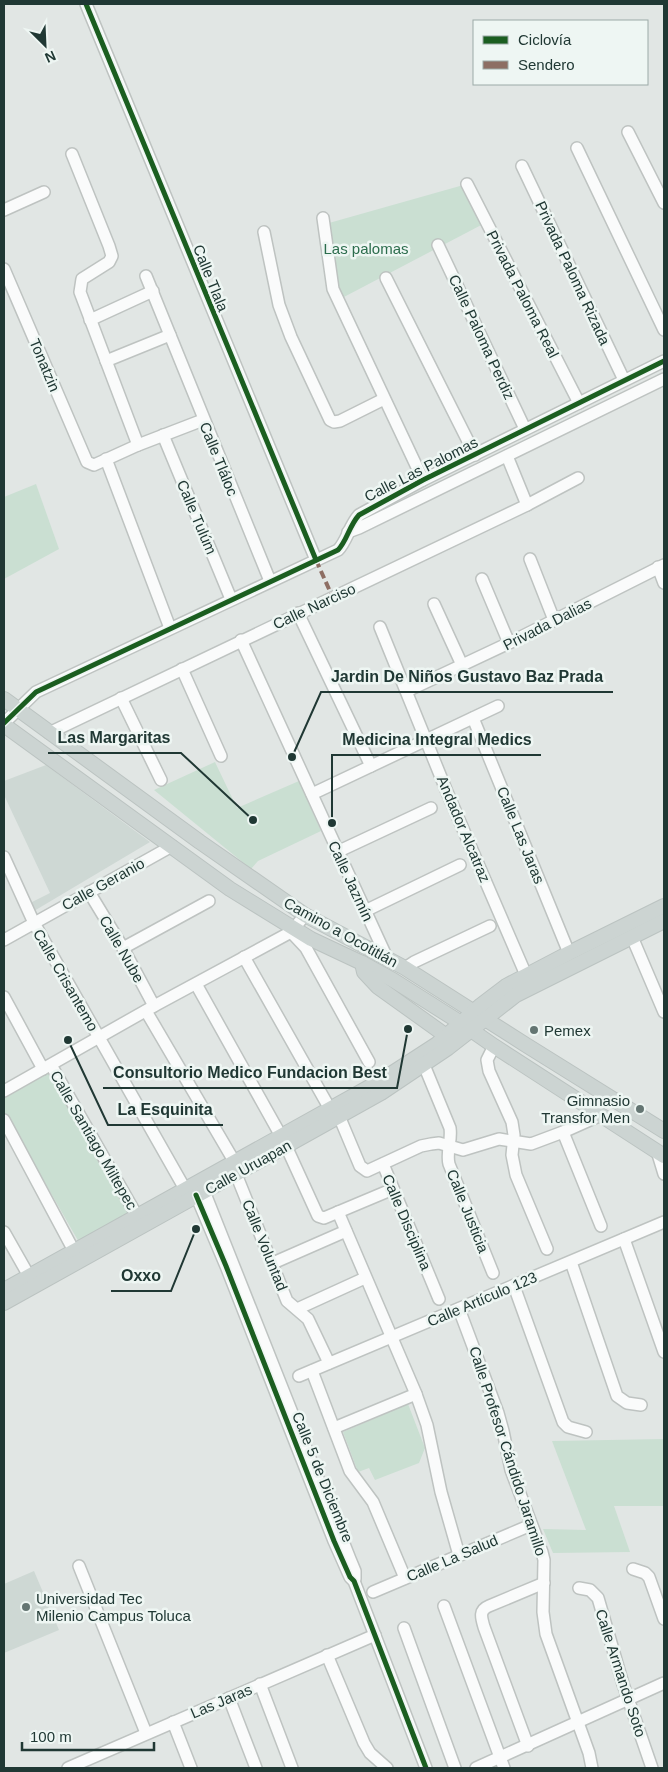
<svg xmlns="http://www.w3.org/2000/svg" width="668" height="1772" viewBox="0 0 668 1772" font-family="Helvetica,sans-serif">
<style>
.built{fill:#ced8d4}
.green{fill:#cadfd2}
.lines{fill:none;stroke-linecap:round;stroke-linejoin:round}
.minor-casing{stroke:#bec3c1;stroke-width:14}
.major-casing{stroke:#bbc3c1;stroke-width:16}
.minor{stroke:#fafbfb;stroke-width:11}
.major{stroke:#ccd4d2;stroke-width:14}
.quiet{stroke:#8d6e63;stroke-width:4;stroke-dasharray:8 4;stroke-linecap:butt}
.cycleway-casing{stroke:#eef6f3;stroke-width:8}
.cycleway{stroke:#1b5e20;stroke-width:5}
.poi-dot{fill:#647572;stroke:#eef6f3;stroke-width:2}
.labels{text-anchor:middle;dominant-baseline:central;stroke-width:5;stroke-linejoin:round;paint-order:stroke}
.park-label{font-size:15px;fill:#2c6d4d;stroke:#eef6f3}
.street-label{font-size:15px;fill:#203834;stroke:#eef6f3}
.poi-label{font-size:15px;fill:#203834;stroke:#eef6f3;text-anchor:start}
.leader{fill:none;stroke:#203834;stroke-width:2}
.callout-dot{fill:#203834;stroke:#eef6f3;stroke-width:2}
.callout-label{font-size:16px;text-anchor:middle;font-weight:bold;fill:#203834;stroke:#eef6f3;stroke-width:5;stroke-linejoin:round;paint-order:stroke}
</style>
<rect width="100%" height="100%" fill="#e1e6e4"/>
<g class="built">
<polygon points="46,765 150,842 34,911 30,903 50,893 4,795 4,781"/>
<polygon points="34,1571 59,1630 4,1653 4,1584"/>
</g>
<g class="green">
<polygon points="467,184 487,222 342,298 331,283 329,223"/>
<polygon points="36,484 59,549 4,579 4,497"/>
<polygon points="215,762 237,808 299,781 321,831 258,861 251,869 154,790"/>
<polygon points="49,1073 129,1215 80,1244 4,1111 4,1098"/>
<polygon points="408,1404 425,1448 419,1463 375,1480 369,1468 358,1472 343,1432"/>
<polygon points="664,1439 664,1506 614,1506 630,1552 553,1553 543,1529 586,1530 552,1441"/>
</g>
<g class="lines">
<defs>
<g id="minor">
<polyline points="86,4 316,560"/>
<polyline points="628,132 664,203"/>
<polyline points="577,148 664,330"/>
<polyline points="72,154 109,246 112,256 109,262 82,279 80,292 138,445"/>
<polyline points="522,166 624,380"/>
<polyline points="467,184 579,403"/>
<polyline points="4,210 44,192"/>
<polyline points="323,218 333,289 423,480"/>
<polyline points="264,232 279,305 291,337 330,420 334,422 340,421 384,399"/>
<polyline points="438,245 525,429"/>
<polyline points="4,269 87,462 94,465 138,445 203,420"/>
<polyline points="146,276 270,581"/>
<polyline points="386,278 475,455"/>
<polyline points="90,320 153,291"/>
<polyline points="106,361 170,335"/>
<polyline points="163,435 231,599"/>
<polyline points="507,456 527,505"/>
<polyline points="106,459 170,628"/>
<polyline points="348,532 359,528 664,379"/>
<polyline points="530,559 554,620"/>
<polyline points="658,567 664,583"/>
<polyline points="482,579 509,643"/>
<polyline points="434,604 462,665"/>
<polyline points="298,613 371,766"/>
<polyline points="380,627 447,792 526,975"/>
<polyline points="241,640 387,958"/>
<polyline points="182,669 221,756"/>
<polyline points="407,691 509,643 664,565"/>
<polyline points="121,698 161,780"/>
<polyline points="473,718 569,953"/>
<path d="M4,723L36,692L338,550C347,541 349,526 359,515L423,480L664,361"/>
<polyline points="49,733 527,505 578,478"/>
<polyline points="312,794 498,706"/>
<polyline points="337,852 431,808"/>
<polyline points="4,857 34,923 185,1189"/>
<polyline points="89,892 123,948 154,1006"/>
<polyline points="365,911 460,865"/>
<polyline points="291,932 306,948 369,1062"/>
<polyline points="632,937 664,1012"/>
<polyline points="4,940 172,846"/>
<polyline points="123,948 209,901"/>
<polyline points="244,957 330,1109"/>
<polyline points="405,968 414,962 490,926"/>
<polyline points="196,984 281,1136"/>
<polyline points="4,997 43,1069"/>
<polyline points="146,1011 234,1161"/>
<polyline points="494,1046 487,1060 489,1071 512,1122 514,1135 512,1155 516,1175 547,1249"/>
<polyline points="51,1065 137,1216"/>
<path d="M424,1065L450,1128C452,1141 446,1152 449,1164L493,1273"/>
<polyline points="4,1091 154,1006 291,932 305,915"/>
<polyline points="339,1116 360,1166 367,1171 421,1146 431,1144 439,1143 463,1150 499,1139 531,1144 563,1132 601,1115"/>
<polyline points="4,1120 74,1251"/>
<polyline points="563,1132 601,1226"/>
<polyline points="286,1146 318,1216 324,1218 393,1189"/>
<polyline points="657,1151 664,1174"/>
<polyline points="383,1164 439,1299"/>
<polyline points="236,1174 287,1301 308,1319 329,1363"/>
<polyline points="204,1191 350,1559 355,1571 355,1579"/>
<polyline points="196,1195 226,1266 334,1541 350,1577 354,1581 426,1768"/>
<polyline points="338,1212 416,1394 427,1425 441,1492 459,1555"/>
<polyline points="4,1232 29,1276"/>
<polyline points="624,1239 664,1352"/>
<polyline points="571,1262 617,1396 627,1403 641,1405"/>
<polyline points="273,1263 346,1231"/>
<polyline points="514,1286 563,1422 568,1427 586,1432"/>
<polyline points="297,1309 365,1278"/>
<polyline points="459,1309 498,1413 503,1431 511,1470 542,1552 544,1560 543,1612 546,1634 589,1753 592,1768"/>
<polyline points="312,1371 350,1471 373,1502 405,1578"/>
<polyline points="299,1376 664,1222"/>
<polyline points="334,1428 416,1394"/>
<polyline points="79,1566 146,1733"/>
<polyline points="633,1569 645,1573 649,1577 664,1619"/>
<polyline points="579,1588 590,1590 598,1598 623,1684 652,1768"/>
<polyline points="373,1592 531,1525"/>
<polyline points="444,1606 504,1768"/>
<polyline points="404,1628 455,1768"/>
<polyline points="327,1655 364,1743 370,1753 387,1768"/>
<polyline points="260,1684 292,1768"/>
<polyline points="229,1698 256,1768"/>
<polyline points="173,1722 191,1768"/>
<path d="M528,1746L484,1627C481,1617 479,1610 489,1606L544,1583"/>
<polyline points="68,1768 375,1635"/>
<polyline points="476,1768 664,1683"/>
</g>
<g id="major">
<polyline points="4,699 200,842 305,915 405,968 526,1045 664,1131"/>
<polyline points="4,725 230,889 311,939 362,963 393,980 461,1023 494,1046 664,1156"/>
<polyline points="362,963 364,972 378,987 452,1040"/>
<polyline points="4,1290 380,1081 437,1044 481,1005 506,986 569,953 664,906"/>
<polyline points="4,1303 381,1093 448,1048 516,995 664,921"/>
</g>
</defs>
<use href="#minor" class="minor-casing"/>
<use href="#major" class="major-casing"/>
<use href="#minor" class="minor"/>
<use href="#major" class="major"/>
<polyline class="quiet" points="316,560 333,598"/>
<defs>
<g id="cycleway">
<polyline points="86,4 316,560"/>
<path d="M4,723L36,692L338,550C347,541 349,526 359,515L423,480L664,361"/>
<polyline points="196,1195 226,1266 334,1541 350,1577 354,1581 426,1768"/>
</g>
</defs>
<use href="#cycleway" class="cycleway-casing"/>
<use href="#cycleway" class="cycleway"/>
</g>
<g class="poi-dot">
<circle cx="534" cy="1030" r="5"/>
<circle cx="640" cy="1109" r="5"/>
<circle cx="26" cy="1607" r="5"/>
</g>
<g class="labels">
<g class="park-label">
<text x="366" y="248">Las palomas</text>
</g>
<g class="street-label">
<text transform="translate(573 273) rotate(65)">Privada Paloma Rizada</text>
<text transform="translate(211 278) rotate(68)">Calle Tlala</text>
<text transform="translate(523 294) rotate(63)">Privada Paloma Real</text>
<text transform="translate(482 337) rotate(65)">Calle Paloma Perdiz</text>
<text transform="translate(45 365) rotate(67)">Tonatzin</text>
<text transform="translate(219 459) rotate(68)">Calle Tláloc</text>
<text transform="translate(421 469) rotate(-27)">Calle Las Palomas</text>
<text transform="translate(197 517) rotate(67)">Calle Tulúm</text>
<text transform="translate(314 606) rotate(-25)">Calle Narciso</text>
<text transform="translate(547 624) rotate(-27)">Privada Dalias</text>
<text transform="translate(464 829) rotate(67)">Andador Alcatraz</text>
<text transform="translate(521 835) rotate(68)">Calle Las Jaras</text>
<text transform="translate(351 881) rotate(65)">Calle Jazmín</text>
<text transform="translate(103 884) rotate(-29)">Calle Geranio</text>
<text transform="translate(341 932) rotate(29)">Camino a Ocotitlán</text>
<text transform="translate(122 949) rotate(60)">Calle Nube</text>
<text transform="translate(66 980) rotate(60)">Calle Crisantemo</text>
<text transform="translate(94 1140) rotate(60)">Calle Santiago Miltepec</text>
<text transform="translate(248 1167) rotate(-29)">Calle Uruapan</text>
<text transform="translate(468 1211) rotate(68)">Calle Justicia</text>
<text transform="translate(407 1222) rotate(67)">Calle Disciplina</text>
<text transform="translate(265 1245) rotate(68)">Calle Voluntad</text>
<text transform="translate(482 1299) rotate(-23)">Calle Artículo 123</text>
<text transform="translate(508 1451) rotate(72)">Calle Profesor Cándido Jaramillo</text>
<text transform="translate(323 1477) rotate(68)">Calle 5 de Diciembre</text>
<text transform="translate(452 1558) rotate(-23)">Calle La Salud</text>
<text transform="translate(621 1673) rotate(72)">Calle Armando Soto</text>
<text transform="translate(221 1701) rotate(-23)">Las Jaras</text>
</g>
<g class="poi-label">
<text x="544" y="1030">Pemex</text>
<text x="630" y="1100" text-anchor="end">Gimnasio<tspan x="630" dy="17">Transfor Men</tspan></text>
<text x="36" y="1598">Universidad Tec<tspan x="36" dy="17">Milenio Campus Toluca</tspan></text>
</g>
</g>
<path class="leader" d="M292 757L321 692H613M253 820L181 753H48M332 823L332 755H541M408 1029L397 1088H103M68 1040L108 1125H223M196 1229L171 1291H111"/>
<g class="callout-dot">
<circle cx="292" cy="757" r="5"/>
<circle cx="253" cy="820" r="5"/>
<circle cx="332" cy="823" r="5"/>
<circle cx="408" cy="1029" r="5"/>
<circle cx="68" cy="1040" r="5"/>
<circle cx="196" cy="1229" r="5"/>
</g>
<g class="callout-label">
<text x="467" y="682">Jardin De Niños Gustavo Baz Prada</text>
<text x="114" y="743">Las Margaritas</text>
<text x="437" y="745">Medicina Integral Medics</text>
<text x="250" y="1078">Consultorio Medico Fundacion Best</text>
<text x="165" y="1115">La Esquinita</text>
<text x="141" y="1281">Oxxo</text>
</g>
<rect width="668" height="1772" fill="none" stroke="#203834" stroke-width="10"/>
<rect x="473" y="20" width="175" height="65" fill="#eef6f3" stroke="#9caaa7"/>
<rect x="483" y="36" width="25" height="8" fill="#1b5e20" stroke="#9caaa7"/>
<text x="518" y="45" font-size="15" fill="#203834">Ciclovía</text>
<rect x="483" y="61" width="25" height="8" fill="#8d6e63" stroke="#9caaa7"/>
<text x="518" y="70" font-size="15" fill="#203834">Sendero</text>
<g transform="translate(45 45) rotate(156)" stroke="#eef6f3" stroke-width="4" paint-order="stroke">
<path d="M0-4L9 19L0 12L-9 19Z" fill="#203834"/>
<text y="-8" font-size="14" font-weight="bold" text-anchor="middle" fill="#203834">N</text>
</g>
<path d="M22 1742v8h132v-8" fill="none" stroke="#203834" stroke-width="2.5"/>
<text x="30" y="1742" font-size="15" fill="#203834" stroke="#eef6f3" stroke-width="4" paint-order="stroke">100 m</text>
</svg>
